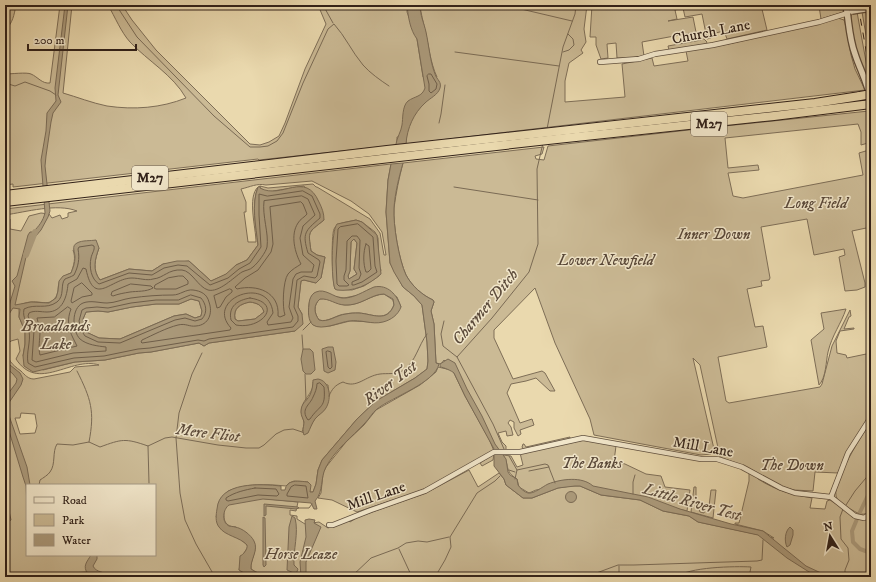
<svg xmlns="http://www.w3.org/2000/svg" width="876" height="582" viewBox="0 0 876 582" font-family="'IM FELL DW Pica',serif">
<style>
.green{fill:#cbba95;stroke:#7e6e57;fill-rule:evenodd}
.water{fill:#ab9a7b;stroke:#7a6a54;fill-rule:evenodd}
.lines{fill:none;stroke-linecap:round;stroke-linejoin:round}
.shore{stroke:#6e5e4a;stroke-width:1}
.stream{stroke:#7a6a54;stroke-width:1}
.canal{stroke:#ab9a7b;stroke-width:4}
.river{stroke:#ab9a7b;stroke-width:6}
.minor-casing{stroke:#5f4f3e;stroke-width:6}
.tertiary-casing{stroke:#5f4f3e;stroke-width:8}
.motorway-casing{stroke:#312119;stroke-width:10}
.minor{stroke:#f1e6ca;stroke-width:4.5}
.tertiary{stroke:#f1e6ca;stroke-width:5.5}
.motorway{stroke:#ead9ae;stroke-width:8}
.rail{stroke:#312119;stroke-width:1;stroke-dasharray:7 7;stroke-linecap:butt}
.tertiary-bridge-casing{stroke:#5f4f3e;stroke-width:8;stroke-linecap:butt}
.motorway-bridge-casing{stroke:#312119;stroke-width:10;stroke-linecap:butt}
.tertiary-bridge{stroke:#f1e6ca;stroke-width:5.5}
.motorway-bridge{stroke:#ead9ae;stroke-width:8}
.labels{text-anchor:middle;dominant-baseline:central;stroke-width:3;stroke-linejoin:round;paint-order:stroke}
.shield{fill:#f1e6ca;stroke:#6b5c4e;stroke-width:1}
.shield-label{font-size:14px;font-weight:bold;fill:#312119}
.street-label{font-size:15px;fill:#312119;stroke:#f1e6ca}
.park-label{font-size:15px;font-style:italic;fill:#584738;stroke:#f1e6ca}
.water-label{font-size:16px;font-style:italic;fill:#5c4b3b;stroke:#f1e6ca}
</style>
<rect width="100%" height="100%" fill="#ead9ae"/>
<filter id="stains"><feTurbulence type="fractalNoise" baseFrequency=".005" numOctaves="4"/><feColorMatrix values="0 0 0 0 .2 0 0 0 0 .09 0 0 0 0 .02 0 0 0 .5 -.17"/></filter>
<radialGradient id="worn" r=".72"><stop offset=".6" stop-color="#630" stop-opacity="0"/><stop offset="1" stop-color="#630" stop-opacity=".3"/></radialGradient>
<g class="green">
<path d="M5,5H16C14,15 13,23 5,30Z"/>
<path d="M60,5H72L63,93C77,97 92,103 107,106C134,110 161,108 186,98C173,75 148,61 130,42C121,32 115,17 108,5H122L132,20L156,50L250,144L260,145L269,142L279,136L285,123L305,69L326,24L318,5H407V12L417,39L423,77H437C430,62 429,46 425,30C423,21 421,14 420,5H587L584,29L586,42L581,50L583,53L569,63L565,81V102L625,97L622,64L652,58L654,66L688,61L686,51L728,44L838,18L844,20L845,23L851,55L855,69L865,90L406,144V136L397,137V145L259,160L258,159L13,187V184L5,185V74C11,74 27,72 31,74C38,77 42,84 50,83Z"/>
<polygon points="592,5 761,5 767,30 727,39 724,31 711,34 711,38 707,39 702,14 685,17 683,8 675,10 677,19 668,21 693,17 696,32 642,42 644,56 630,58 617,58 616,43 607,44 608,58 601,59 596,45 596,37 590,37"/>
<polygon points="814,5 844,5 845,10 843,12 821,19 819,6 814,7"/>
<polygon points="871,10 871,64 862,12"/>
<path d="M857,12L871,89H870C865,75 845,26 852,14Z"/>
<polygon points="701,38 704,39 707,42 706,44 669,50 668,46 701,40"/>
<path d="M869,111V141L868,143L861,145V132L858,124L725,138L728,168L758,165L759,170L728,173L733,196L743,198L863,175L859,153L869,150L871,173V227L852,231L865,283V287L857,290L845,291L839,257L845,255L844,249L814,255L807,219L761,227L770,278L769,280L761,281L762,286L747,289L755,327L763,326L767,347L718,357L726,401L729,403L820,387L822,384L832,346L850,310L851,316L849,317L844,329L854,328V329L840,331L836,341L837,353L846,355L847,358L871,353V414L848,450L838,473L815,472L813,491L794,490L783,487L747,467L720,457L700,365L693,358L714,449L712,451L711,454L701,455L594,435L590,419L555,343L535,288L494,330V338L513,379L542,371L545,373L555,391H550L536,378L526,381L511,384L507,393L520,423L532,419L534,425L520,430L521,434L518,436L514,428V422L510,420L508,423L511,427L513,435L507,436L506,431L498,433L502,442L506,446V451H496L461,379L444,360L441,364L436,363L434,324L431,311L434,302L433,300C422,295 412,286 406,275C399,260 393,225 394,208C396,193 399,178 403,163L544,147L542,154L535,156L536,159L544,160L548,146L715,127Z"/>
<path d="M391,164L388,180L386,212L390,263L403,287L414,296L422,305L427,342L428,361L427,369L415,378L376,401L357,419L322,460L318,470L316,484L313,492H310L308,482L294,481L289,483L286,486C265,484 248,483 228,491L216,517L247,545L248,547L242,556L239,570L251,577H5V348C8,360 11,364 21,371C25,375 28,379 34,379L70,372L75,367L99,365C71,356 38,393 16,359L20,351L18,339L11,341L5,347V220L10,219V229L21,231L29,216L41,213L49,214L52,218L60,215L62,219L68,217V213L77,211C57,203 26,212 5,215V209ZM312,181L351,201L369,214L382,232L386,255H384L380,233L370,219L317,187H316L313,184L268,188L260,186V188L267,192L304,186L324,220C308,233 308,230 311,251L317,255L325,257L321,278L316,283L304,280L301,281L298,307L302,314L295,331L209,343L204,346L199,343L151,352L139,353L105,360L75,362L43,370L23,356L25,344V331L19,317V305C23,304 27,302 31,302C37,301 45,304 50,302C66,293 49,281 71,273C74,265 76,258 73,250L99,248C95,259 92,270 100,280L129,269L152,271L163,264L189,261L211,281L227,274L236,265L247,260L258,245C256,226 251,205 258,187C247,197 256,228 256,242H248L244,212H246V202L241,189C250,187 257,183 266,185ZM356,220L362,222L375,232L378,238L379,266L381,270L379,276L364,286L352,290L335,289C332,282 331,236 334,229C337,222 349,222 356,220ZM377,287L397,297L401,307L375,322L350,321L330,326H316C306,320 307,300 314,293L344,298L359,295ZM313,382L328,385L329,396L319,415L314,420L306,434L302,432C303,429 304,425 304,423C303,415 299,414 303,404C306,397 314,391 313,382ZM21,413L35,414L37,426L35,433L20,434L15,418H20ZM27,485H155V555H27Z"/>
<polygon points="354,239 357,243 354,269 357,274 349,279 348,276 350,271 351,242"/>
<path d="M384,294L393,300L394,305C386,323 373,314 359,313C354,313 350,313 346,314C337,314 328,323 319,320C314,313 313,305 320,299C330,297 338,306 348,305C362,304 371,295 384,294Z"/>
<polygon points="191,299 199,301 202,311 201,316 195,318 186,314 174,316 120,339 99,338 86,332 83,319 86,312 98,311 108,312 132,307 156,304 179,304"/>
<path d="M250,302C257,303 262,305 264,312L255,319L238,321L235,319C233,308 240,304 250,302Z"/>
<path d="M846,309C841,324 832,335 828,352C826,361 826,378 819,385L811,340L824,329L821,313Z"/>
<polygon points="438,367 451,370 454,373 465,396 489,439 494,451 437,483 417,492 357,512 332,500 318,498 321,493 323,473 326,467 346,442 364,425 376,410 420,385 436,372"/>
<path d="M871,421V510C864,517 859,514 852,510C846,507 838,503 836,496C833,479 862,436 871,421Z"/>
<polygon points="570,437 570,438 564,441 524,450 522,447 523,444 524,444 526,447"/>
<path d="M584,440L597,441L616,446L614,461L625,464L646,474L661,476L665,487L690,490L687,511L608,493L581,482L536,490L529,493L519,487L517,479C504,471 510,466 503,455L511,456L517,467L523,465L520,453Z"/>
<polygon points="494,454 493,460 482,466 480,463"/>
<path d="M469,470L478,487L499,473L504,479L506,485L523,498H532L558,488L571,486H580L601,495L640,500L663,511L689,516L698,522L774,538L763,531L735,524V523H739L749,481V472L758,476V479C777,491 791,494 812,498L810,508L825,509L827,501L830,500L851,514L852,517L861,519L871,518V577L267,576L258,574L251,569V564L255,550L236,527C222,526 224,518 224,506L238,496L298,502L296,511L290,510V515L297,516V519L305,524L319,522L328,528L348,520L350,522L358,517L426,493Z"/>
<polygon points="694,487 696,487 696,504 697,504 700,512 704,513 706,505 709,506 711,490 716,490 713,518 691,512"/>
</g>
<g class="water">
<path d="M65,5H68L58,95L61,102L53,113L51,122L46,156L45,166L50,211L48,217L41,230L29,244L15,305L31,302L49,303L56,298L58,291L59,281L63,276L71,273C73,268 75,263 75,257C75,252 71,246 77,243C82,240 91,241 96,240L99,248C95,259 92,270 100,280L129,269L152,271L163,264L177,261H189L211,281L226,274L236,265L247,260L258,245C256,226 251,205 258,187L260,186V188C282,200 305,170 319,202C322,208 324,213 324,220C308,233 308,230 311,251L317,255L325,257L321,278L316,283L304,280L301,281L298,307L302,314L303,324L295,331L209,343L204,346L199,343L151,352L139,353L105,360L75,362L33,372L24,366L23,356L25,344V331L19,317L20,309L13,308L5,320V298L8,309L15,286L12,281L17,276L28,235L30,232H33C39,226 43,221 45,213L41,160L46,131L47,113L56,101L55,88ZM191,299L199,301L202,311L201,316L195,318L186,314L174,316L120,339L99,338L86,332L83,319L86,312L98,311L108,312L132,307L156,304H179ZM250,302C257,303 262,305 264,312L255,319L238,321L235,319C233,308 240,304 250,302Z"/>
<path d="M407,5H420C420,15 424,23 426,32C429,46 430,61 435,74C437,80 442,82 440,88C438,95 430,98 425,103C414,113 407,128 406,144L397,145L396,144C397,137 401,132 402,125C403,119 402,106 408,101C415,96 422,97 425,88L417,39C410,30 408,16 407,5Z"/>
<path d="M403,163C399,177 395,193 394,208C393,225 399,260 406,275C412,286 422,295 433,300L434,302L431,311L434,324L436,363L439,364C435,383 392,397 377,409C372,413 369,419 365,423C352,437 335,450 326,467C320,478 324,491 315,501L317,509H314L311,503L263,499L229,505C223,509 221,522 229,526C231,527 232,526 235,527C242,528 251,535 254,541C259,550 250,560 251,569C265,578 268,574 282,577H251L239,570L240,556C243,555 248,549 247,545C240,537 225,536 219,527C215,522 216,515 217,509C219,481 261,484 281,486V490H285C287,479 299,481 308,482L311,485L310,492H313L316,484L318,470L322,460L357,419L376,401L415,378L427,369L428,361L427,342L422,305L414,296L403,287L394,272L390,263L386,212L388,180L391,164Z"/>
<path d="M356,220L362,222L377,235L381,274C369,285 353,292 337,290L335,289C331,280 331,231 337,224ZM354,239L357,243L354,269L357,274L349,279L348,276L350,271L351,242Z"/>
<path d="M374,287C388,284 397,295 401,307C398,315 391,320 383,322C372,325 360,319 349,321C340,322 322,331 313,325C308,321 308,311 309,305C309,300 311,294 316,292C325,288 333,297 342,298C353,299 364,291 374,287ZM384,294L393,299L394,305C387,323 373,314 359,313C354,313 350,313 346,314C336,315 328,323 319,320C314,313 313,305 320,299C329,298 336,305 345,305C361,306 371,294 384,294Z"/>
<polygon points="328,347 333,347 336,362 335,370 328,373 324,371 322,349"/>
<polygon points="303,349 310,349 313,352 315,370 311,374 306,374 303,371 301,359"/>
<path d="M448,359L455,363L467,389L482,416L495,444L506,459L508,472L510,475L517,479L518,485C520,488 524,492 528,493C534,494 542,487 548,484C561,479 582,476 593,486L648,497L680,509L731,524L763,531L806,566L821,573L823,577H817L787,558L758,535L698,522L689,516L663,511L640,500L601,495L580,486H575L558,488L532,498H523L506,485L504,479L494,466V449L465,396L454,373C452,371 443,367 440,367V364Z"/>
<polygon points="5,361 20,373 23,379 21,385 6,407 27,467 30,485 27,485 27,505 26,486 23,477 5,418 5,398 16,383 17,379 13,374 5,367"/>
<path d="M318,379C330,381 332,398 326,408C324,412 318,415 315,419C312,423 310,429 308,433L304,435C302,430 304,426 304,422C303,418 301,416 301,412C301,403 306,402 310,395C312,391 313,385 313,380Z"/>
<circle cx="571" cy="497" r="5.5"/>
<polygon points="264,504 298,507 299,508 296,509 266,506 266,515 264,516"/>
<path d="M292,516L295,518C299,533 293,550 294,565L298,569L296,574L287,570L289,527Z"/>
<polygon points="263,517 265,518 266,565 264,567 263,565"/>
<polygon points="309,519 315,520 314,523 321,527 306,562 306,577 301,577 300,562 306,537 305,520"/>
<path d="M790,527L793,530V535L790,545L787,547C784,541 785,531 790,527Z"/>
<path d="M91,555H97V559L93,566C96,573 105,571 110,577H99L88,574C82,566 87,562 91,555Z"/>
</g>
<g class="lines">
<g class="shore">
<polygon points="429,74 431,74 437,84 436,89 431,93 429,91 429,84 427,76"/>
<path d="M303,191L312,196L320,214V218C305,231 302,233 308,253L319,260L320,262L317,276L315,278L304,276L297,280L294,307L298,316V321L293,327L209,339L204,341L198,340L150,348L138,349L104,356L74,358L35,367L28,363C26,352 31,342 29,331C28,321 22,319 24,309C35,303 46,310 57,302C65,296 60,284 65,279C67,278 71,277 74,275C78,267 80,259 78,249L79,247L92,245L94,246C95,250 92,253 91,258C89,267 91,279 99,284L129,273L152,275L164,268L178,265L187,266L210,285L228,278L239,269L250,263L261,247L259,215V194L267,196Z"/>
<path d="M302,196L308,199L315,215L303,226L300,238L303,255L314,265L312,272H301L296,274L293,279L289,307L293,318L291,322L268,325L267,322L273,313C269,274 204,299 231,328L230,330L142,343L141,342L142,340C153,335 166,328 178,325C186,323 189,327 196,326C209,325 213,313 209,302C207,294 201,291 193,290C186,289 180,295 173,295C159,295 145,296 131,298C123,299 115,303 107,303C99,303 91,300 83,303C71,308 72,331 80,339C87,345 98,346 106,347V351L73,353L36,362L32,360L34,330L28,316L29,313C34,310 41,312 47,312C63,312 67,296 68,284L77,279L83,268L86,269C94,308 111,278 132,278C139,278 147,281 153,279C164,278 168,269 182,270C192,271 198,287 208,290C219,293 234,277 242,272C246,270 250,270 253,267C258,263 266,252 267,247C269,233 262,216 264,201Z"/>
<path d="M301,202L303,204L307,214C305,217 300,219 298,223C290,235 295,253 301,264C297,267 292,269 288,274C283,281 282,307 285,315L280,317L278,316C280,292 257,284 237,289L235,287L245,278L258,270L271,252L273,244L270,207Z"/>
<polygon points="358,224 373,237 375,266 377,272 362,282 354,285 352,285 352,282 359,279 361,274 359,268 360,240 357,236 352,236 347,241 346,270 344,276 344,280 349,285 347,286 339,286 337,284 336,261 338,229 340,227"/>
<path d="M366,244L369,246L371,269L368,272H366C363,264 363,252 366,244Z"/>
<polygon points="179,276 183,276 188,281 188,284 176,289 156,289 154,288 155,285 168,278"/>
<polygon points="82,283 92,293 92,295 82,297 72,303 71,301 74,288"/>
<path d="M131,284L151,286L153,288C146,292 137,291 130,292C124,293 118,294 113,296L111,295L112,292Z"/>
<polygon points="230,289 232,290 232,292 226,297 220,307 217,308 214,296"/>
<path d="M191,295L201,298C206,304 208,312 202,319L195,321L185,318L175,320L120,343L98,342L85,336L83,333L79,321L82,310L86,308L97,307L108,308L131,303L156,300H178Z"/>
<path d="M250,298C284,303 262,330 236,325L231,320C228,306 238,300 250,298Z"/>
<path d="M68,307L71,309C67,319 68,328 73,338C74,341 76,343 77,346L40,355C38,348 40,339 40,331C40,327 38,323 37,318L54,317Z"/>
<polygon points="328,351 331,352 332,367 330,369 328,367 326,352"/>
<path d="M320,383L324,387C326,409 320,404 310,419L308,420C300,409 310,405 313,397C315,393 317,388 317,384Z"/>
<polygon points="295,485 306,486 308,498 287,496 287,494 291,487"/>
<path d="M255,488L276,489L279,494L277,496L258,495L228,501L226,500V498C235,492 245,490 255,488Z"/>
</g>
<g class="stream">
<path d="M116,5L137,37L214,116L250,147H260L268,146L277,141L283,133L303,83L328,29L334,24C345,36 352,52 363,65C370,73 380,80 389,86"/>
<polyline points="323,5 333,23"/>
<polyline points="504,5 572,21"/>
<polyline points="866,12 871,51"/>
<polyline points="5,16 11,5"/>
<polyline points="455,52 559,66"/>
<polyline points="563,52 569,50 574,45 573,39 568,34"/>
<polyline points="5,83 15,86 25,82 50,91 56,95"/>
<polyline points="439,123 441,114 445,85"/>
<polyline points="547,129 563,47 575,14 576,5"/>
<polyline points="454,187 538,200"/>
<polyline points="444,321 441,334 443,346 457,357"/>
<polyline points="303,330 311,322"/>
<polyline points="302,335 303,349"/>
<polyline points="202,353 192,374 179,413 176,438 180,493 185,520 196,544 215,577"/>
<path d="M77,371C91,399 95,411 89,442"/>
<polyline points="305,374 306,400"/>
<path d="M329,396C332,389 335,385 343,382C357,389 365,376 380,374C387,373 397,375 404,370C416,361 418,346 427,334"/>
<polyline points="148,446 149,483"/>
<polyline points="504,449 493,424 457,357 492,318 529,272 538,244 537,169 543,143"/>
<polyline points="509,456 517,470 515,479"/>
<polyline points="509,470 515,472"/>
<polyline points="517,470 545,464 548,465 555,483"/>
<polyline points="529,471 549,467"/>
<path d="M39,485L40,480C43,478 48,475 50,472C56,464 52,452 57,444L73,445L89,442L100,447C122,439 125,438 148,446L165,438L172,437L218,445L246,448H259L264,445L276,434L284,430L293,429L302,432"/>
<polyline points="5,493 11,520 8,522 5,522"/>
<polyline points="633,494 633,482 635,475"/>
<polyline points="846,505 855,491 871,472"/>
<polyline points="299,508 309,508 312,504"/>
<polyline points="843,509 840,517 841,539 848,548 849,560 845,570 845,577"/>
<polyline points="399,549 412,577"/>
<polyline points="5,575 5,577"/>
<polyline points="49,577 54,574 87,572"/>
<polyline points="351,577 371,558 398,548 406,543 418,541 427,542 449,537"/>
<polyline points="435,577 445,560 451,547 450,537 477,493 495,481 500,476"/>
<polyline points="580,577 591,575 618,565 634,565 757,561 762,560 763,540"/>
<polyline points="619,577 619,566"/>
<path d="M677,577C687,567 736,566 751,567L749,577"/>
<polyline points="685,577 688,576"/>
</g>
<g class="canal">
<polyline points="860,512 871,489"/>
<polyline points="857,519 852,531 853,542 860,549 871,553"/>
</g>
<polyline class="river" points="26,255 35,232"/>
<defs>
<g id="minor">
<polyline points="600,62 639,59 655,54 713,45 819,22 848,13"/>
<polyline points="831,497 848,453 871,417"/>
<polyline points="329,525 333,525 371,510 425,491 494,452 520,452 583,438 701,459 717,459 742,467 781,488 795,493 831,497 855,516 864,518 871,514"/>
</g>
<path id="tertiary" d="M846,5C849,22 849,38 855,54C860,70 869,85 871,102"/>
<g id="motorway">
<polyline points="5,195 387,150 815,103 860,96"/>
<polyline points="5,202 557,139 774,116 871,104"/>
</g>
</defs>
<use href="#minor" class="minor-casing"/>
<use href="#tertiary" class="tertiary-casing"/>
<use href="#motorway" class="motorway-casing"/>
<use href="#minor" class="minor"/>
<use href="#tertiary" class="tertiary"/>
<use href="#motorway" class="motorway"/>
<polyline class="rail" points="858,5 871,78"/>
<defs>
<polyline id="tertiary-bridge" points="852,11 871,8"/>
<polyline id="motorway-bridge" points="860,96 871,94"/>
</defs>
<use href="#tertiary-bridge" class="tertiary-bridge-casing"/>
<use href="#motorway-bridge" class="motorway-bridge-casing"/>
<use href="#tertiary-bridge" class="tertiary-bridge"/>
<use href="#motorway-bridge" class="motorway-bridge"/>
</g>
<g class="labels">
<g class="shield">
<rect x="691" y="112" width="36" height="24" rx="3"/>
<rect x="132" y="166" width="36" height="24" rx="3"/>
</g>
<g class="shield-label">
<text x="709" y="124">M27</text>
<text x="150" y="178">M27</text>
</g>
<g class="street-label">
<text transform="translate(711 32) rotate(-11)">Church Lane</text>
<text transform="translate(703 447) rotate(10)">Mill Lane</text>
<text transform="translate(376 496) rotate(-19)">Mill Lane</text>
</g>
<g class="park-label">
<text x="816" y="203">Long Field</text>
<text x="714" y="234">Inner Down</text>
<text x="606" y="260">Lower Newfield</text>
<text x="592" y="463">The Banks</text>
<text x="792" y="465">The Down</text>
<text x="301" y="554">Horse Leaze</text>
</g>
<g class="water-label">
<text transform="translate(485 307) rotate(-50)">Charmer Ditch</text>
<text x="56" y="326">Broadlands<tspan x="56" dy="18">Lake</tspan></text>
<text transform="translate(390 383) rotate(-37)">River Test</text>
<text transform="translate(208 433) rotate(7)">Mere Fliot</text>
<text transform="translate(692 502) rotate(16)">Little River Test</text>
</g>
</g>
<rect width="876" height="582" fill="none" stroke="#ead9ae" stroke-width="20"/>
<rect x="6" y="6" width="864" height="570" fill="none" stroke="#312119" stroke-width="2"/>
<rect x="10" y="10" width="856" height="562" fill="none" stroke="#312119"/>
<rect x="26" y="484" width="130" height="72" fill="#f1e6ca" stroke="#a49783"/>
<rect x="34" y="497" width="20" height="6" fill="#f1e6ca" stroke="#a49783"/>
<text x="62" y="504" font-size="12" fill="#312119">Road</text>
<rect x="34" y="514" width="20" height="12" fill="#cbba95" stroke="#a49783"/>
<text x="62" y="524" font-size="12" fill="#312119">Park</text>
<rect x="34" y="534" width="20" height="12" fill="#ab9a7b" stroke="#a49783"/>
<text x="62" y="544" font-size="12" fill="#312119">Water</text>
<g transform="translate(830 536) rotate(349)" stroke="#f1e6ca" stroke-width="3" paint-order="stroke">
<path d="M0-3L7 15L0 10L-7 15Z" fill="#312119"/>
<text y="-6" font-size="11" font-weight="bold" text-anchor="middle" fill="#312119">N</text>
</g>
<path d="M28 44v6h108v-6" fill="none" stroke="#312119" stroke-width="2"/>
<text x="34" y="44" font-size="12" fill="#312119" stroke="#f1e6ca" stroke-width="3" paint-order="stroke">200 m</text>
<rect width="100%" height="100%" filter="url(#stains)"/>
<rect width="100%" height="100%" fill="url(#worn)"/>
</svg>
